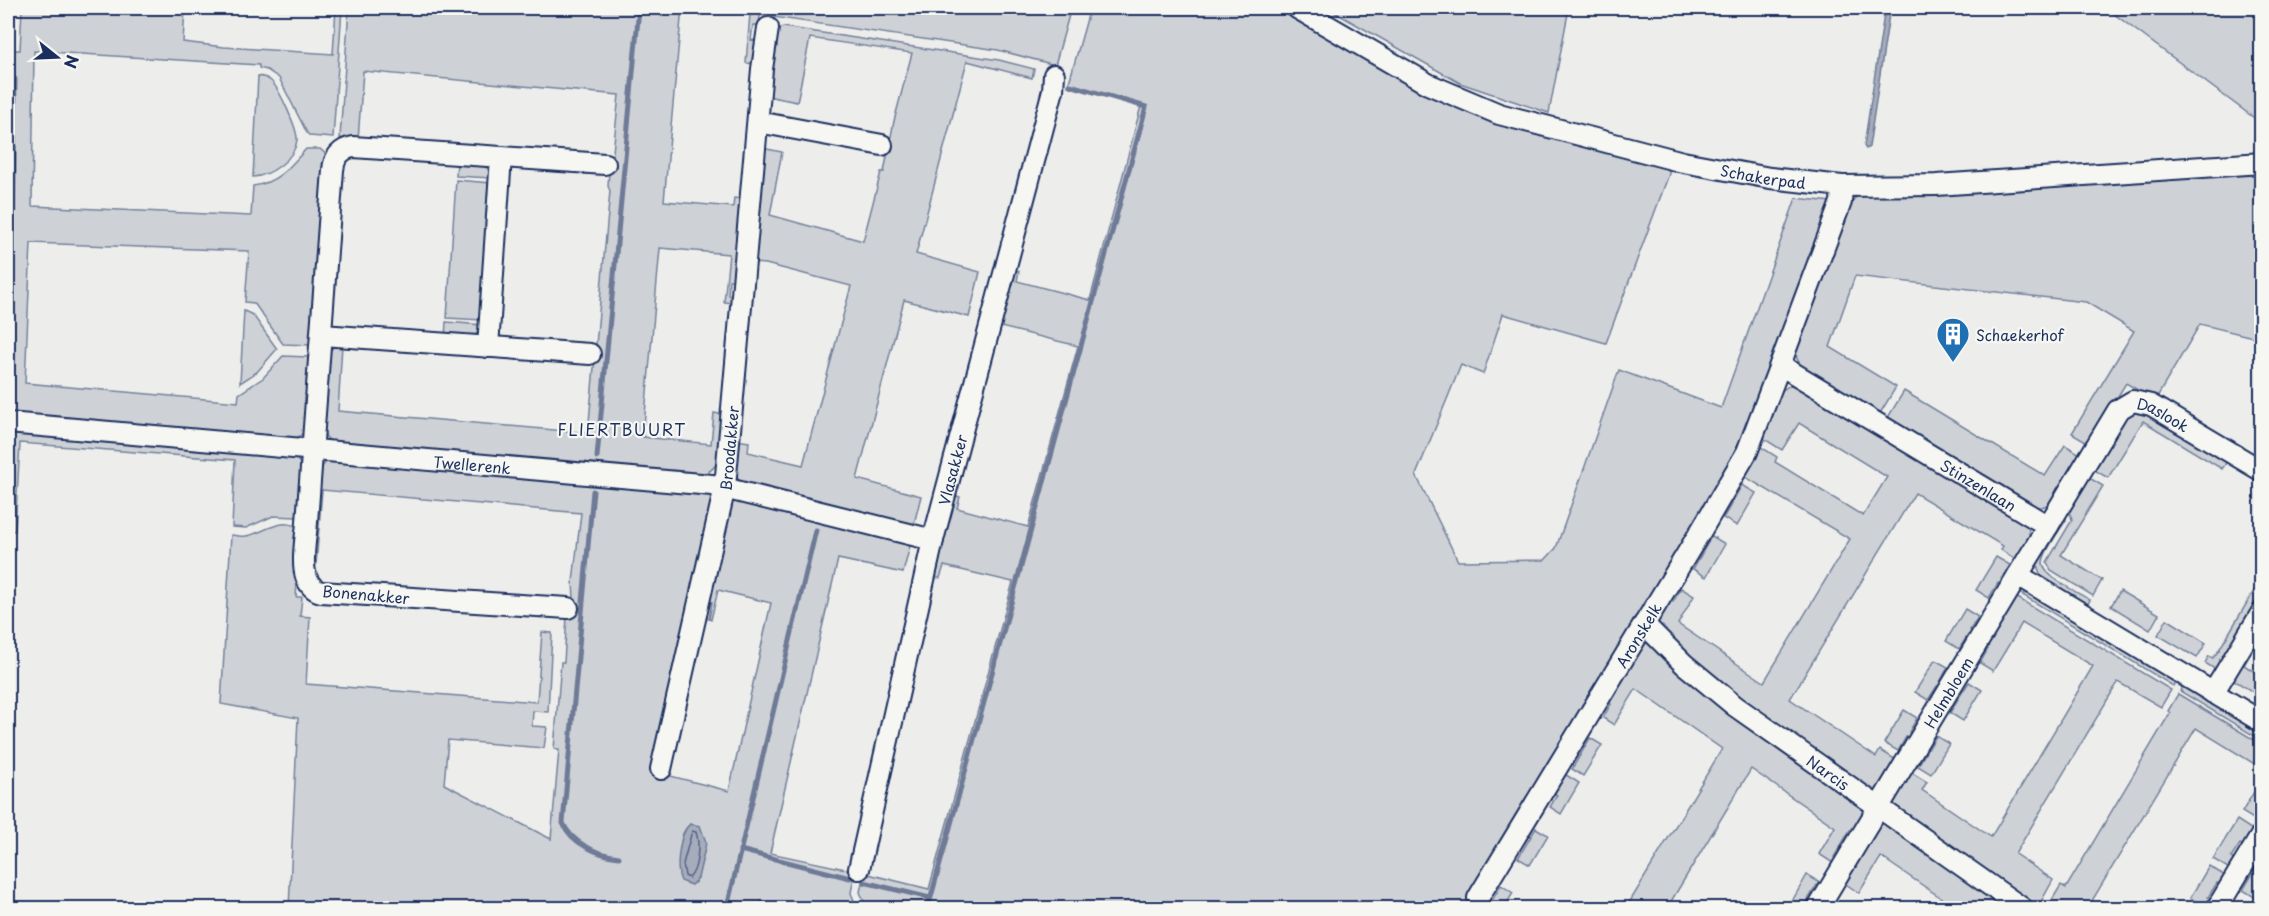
<svg xmlns="http://www.w3.org/2000/svg" width="2269" height="916" viewBox="0 0 2269 916" font-family="'Playpen Sans',sans-serif">
<style>
.green{fill:#ced2d7;stroke:#74809a;stroke-width:1.5;fill-rule:evenodd}
.water{fill:#a5acbc;stroke:#6e7a96;stroke-width:1.5}
.lines{fill:none;stroke-linecap:round;stroke-linejoin:round}
.shore{stroke:#526184;stroke-width:1.5}
.stream{stroke:#6e7a96;stroke-width:5}
.minor-casing{stroke:#1b2f5e;stroke-width:24}
.minor{stroke:#f6f6f2;stroke-width:20}
.labels{text-anchor:middle;dominant-baseline:central;stroke-width:4.5;stroke-linejoin:round;paint-order:stroke}
.street-label{font-size:15px;fill:#1b2f5e;stroke:#f6f6f2}
.poi-label{font-size:15px;fill:#1b2f5e;stroke:#f6f6f2;text-anchor:start}
.neighbourhood-label{font-size:16px;letter-spacing:1.5px;fill:#1b2f5e;stroke:#f6f6f2}
</style>
<rect width="100%" height="100%" fill="#edeeec"/>
<filter id="ink" filterUnits="userSpaceOnUse"><feTurbulence type="fractalNoise" baseFrequency=".0167" numOctaves="2"/><feDisplacementMap in="SourceGraphic" scale="12" xChannelSelector="R" yChannelSelector="G"/><feConvolveMatrix kernelMatrix="1 2 1 2 8 2 1 2 1" color-interpolation-filters="sRGB"/></filter>
<g filter="url(#ink)">
<g class="green">
<path d="M22,8H185L183,42L224,47L333,54L336,8H342L333,138L310,136L307,133L279,78L267,70L259,68V65L34,51L32,206L251,216L253,186C277,183 290,167 306,149H320L327,155L312,343L310,345L283,344L254,303L245,302L249,251L31,243L25,383L238,402L239,394L263,378L283,356L309,357L311,359L305,431L300,436L291,440L14,415L8,412V265L13,50H20Z"/>
<path d="M349,8H1071L1055,65L998,50L760,15L759,25H753L751,40L758,41L756,64L746,63L750,14L682,8L664,201L733,207L734,198L743,199L736,280H729L728,295L735,296L734,303L724,302L729,254L660,248L643,437L711,444L714,413L724,415L719,458C715,469 708,474 696,476L332,443L326,437L323,429L328,355C330,349 335,345 342,345L338,411L588,433L610,191L608,186L609,171H611L619,95L363,71L358,140L340,138Z"/>
<polygon points="1090,8 1284,8 1393,70 1669,167 1669,174 1606,343 1503,314 1483,374 1461,365 1416,475 1458,561 1545,560 1556,548 1619,370 1721,408 1796,198 1831,202 1748,431 1488,897 1493,899 1501,885 1513,893 1504,908 867,908 860,892 864,873 929,889 1013,582 944,566 940,578 933,577 953,495 960,497 957,508 1028,527 1078,346 997,326 1012,269 1019,271 1017,281 1090,300 1141,106 1068,86"/>
<polygon points="1327,8 1569,8 1549,113 1460,83"/>
<polygon points="2106,8 2261,8 2261,123"/>
<path d="M783,27L999,60L1034,69L1032,78L967,61L916,254L980,272L969,317L904,300L857,479L921,496L913,528L744,485C729,474 735,457 736,440L749,442L748,452L803,465L851,286L766,264L752,263L762,148L782,152L770,215L863,241L881,172H884L894,121L912,53L810,38L797,102L767,96L776,30Z"/>
<path d="M258,76C263,77 267,77 271,81C279,88 298,130 297,140C295,159 270,176 253,177Z"/>
<path d="M457,161C472,163 488,160 492,178L456,176Z"/>
<polygon points="2261,174 2261,339 2200,324 2157,397 2192,418 2190,421 2126,383 2089,443 2072,433 2134,331 2086,302 1855,276 1830,347 1896,387 1879,415 1803,369 1797,359 1795,348 1847,207 1858,195"/>
<polygon points="456,180 491,183 482,320 447,318"/>
<polygon points="244,311 253,315 277,349 257,372 240,383"/>
<polygon points="446,322 482,325 475,336 445,337"/>
<path d="M1790,385L1797,386L2026,523C2034,538 2026,548 2018,561L2001,550L2003,546L1915,493L1790,699L1876,757L1880,750L1898,761L1875,800L1737,702L1651,626L1668,599L1673,602L1681,588L1694,596L1678,624L1764,682L1850,539L1742,475L1758,445L1777,457L1775,462L1863,516L1887,477L1799,423L1782,450L1761,437L1777,394Z"/>
<polygon points="1904,391 2045,476 2065,445 2082,455 2051,504 2041,507 2035,507 1887,419"/>
<polygon points="2141,409 2229,459 2222,469 2143,421 2108,478 2091,468 2126,412"/>
<polygon points="8,432 294,456 302,466 301,514 297,517 273,516 246,528 232,527 235,460 20,443 15,531 8,530"/>
<path d="M328,460L709,494L715,502L655,772L729,791L771,603L718,590L711,620L709,619L712,602L706,600L728,507L734,501L741,498L911,542L903,573L838,559L770,853L855,871L851,893L857,908H784L761,901L759,908H289L298,718L221,704L231,535C236,535 241,537 246,536C263,534 283,514 301,530L296,597H302L300,616L310,617L306,684L537,702L542,632L552,633L548,712L533,711L532,726L547,727L544,748L448,740L444,784L551,839L559,750L554,749L561,662H564L567,616H575L573,582L581,513L322,490L316,565H312L320,469ZM690,824L705,848L695,883C687,865 671,841 690,824Z"/>
<polygon points="2086,476 2103,486 2061,555 2102,580 2093,596 2051,570 2047,562 2072,520 2071,515 2065,511"/>
<polygon points="1742,485 1756,493 1737,526 1723,518 1732,503 1727,500 1729,497 1734,499"/>
<path d="M2063,515L2066,518V520C2060,530 2043,552 2043,563C2042,576 2079,593 2090,600L2086,607C2068,596 2037,586 2037,561Z"/>
<polygon points="1707,533 1725,544 1706,577 1693,569 1709,541 1704,538"/>
<polygon points="1996,557 2010,565 2001,579 2006,582 2003,586 1998,583 1989,598 1976,590"/>
<polygon points="2261,579 2261,602 2218,671 2205,663 2209,656 2213,658 2219,650"/>
<polygon points="2120,591 2159,614 2150,630 2111,606"/>
<polygon points="2031,593 2177,679 2173,686 2021,594"/>
<polygon points="2016,597 2171,690 2161,707 2118,682 2015,854 2053,880 2038,907 2030,908 1887,808 1909,771 1927,782 1922,790 1991,837 2093,666 2022,623 1993,671 1980,663 1988,649 1984,646"/>
<polygon points="1965,609 1978,617 1970,630 1975,633 1973,637 1968,635 1959,649 1946,641"/>
<polygon points="2167,619 2206,643 2197,658 2158,635"/>
<polygon points="1646,634 1870,808 1855,833 1850,830 1834,857 1839,861 1836,865 1819,854 1835,827 1751,769 1667,908 1626,908 1722,749 1636,689 1614,725 1603,718 1611,704 1606,701"/>
<polygon points="2247,651 2251,653 2244,665 2261,676 2261,697 2232,679"/>
<polygon points="1935,660 1948,667 1940,682 1944,685 1941,689 1937,686 1928,700 1915,692"/>
<polygon points="1969,682 1982,690 1963,721 1950,713 1958,699 1954,696 1956,693 1960,696"/>
<polygon points="2184,683 2261,730 2261,740 2180,691"/>
<polygon points="2178,694 2261,744 2261,768 2196,728 2090,904 2095,908 2047,908 2061,885 2066,888 2170,713 2168,711"/>
<polygon points="1904,710 1917,718 1909,732 1913,736 1911,739 1906,737 1898,751 1884,743"/>
<polygon points="1936,736 1949,744 1931,774 1918,766 1926,752 1922,749 1924,745 1929,748"/>
<polygon points="1590,738 1602,745 1583,776 1572,769"/>
<polygon points="1563,773 1579,783 1561,814 1550,807 1557,795 1552,792"/>
<polygon points="2261,780 2261,809 2255,820 2242,812"/>
<polygon points="1882,816 2014,908 1956,908 1881,857 1859,893 1843,882"/>
<polygon points="2237,820 2254,831 2245,847 2240,844 2231,858 2236,861 2231,870 2213,859"/>
<polygon points="1536,828 1548,835 1530,865 1518,858"/>
<polygon points="2261,859 2261,889 2256,898 2243,890 2252,875 2247,872 2250,867 2255,870"/>
<polygon points="2209,866 2227,877 2221,885 2217,883 2208,897 2213,900 2208,908 2190,898"/>
<polygon points="1807,875 1824,885 1822,888 1817,885 1803,908 1788,908"/>
</g>
<g class="water">
<polygon points="1885,8 1890,8 1869,147 1866,149 1864,146"/>
<path d="M690,824L700,826L706,842L705,848L698,878L691,885L681,881C675,868 679,834 690,824Z"/>
</g>
<g class="lines">
<path class="shore" d="M692,831L696,832C700,844 698,870 689,878L685,876L683,864Z"/>
<g class="stream">
<polyline points="8,380 13,231 15,79"/>
<polyline points="597,457 639,8"/>
<path d="M593,491L563,823C571,843 598,855 619,857"/>
<polyline points="740,850 850,878"/>
<polyline points="864,882 930,898"/>
<polyline points="727,908 816,530"/>
<polyline points="928,908 1146,107 1070,85"/>
</g>
<defs>
<g id="minor">
<path id="s1" d="M1297,8L1428,84L1499,114L1683,162L1770,178L1842,186L1936,185L2262,163"/>
<polyline points="758,122 882,145"/>
<path id="s2" d="M1842,186L1841,202L1780,365L2048,526L2018,575L2262,722"/>
<polyline points="322,335 590,354"/>
<polyline points="488,347 501,157"/>
<path id="s3" d="M8,423L712,485L933,540"/>
<path id="s4" d="M2048,526L2118,410L2133,401L2151,405L2262,471"/>
<path d="M568,608L321,592C295,584 306,543 307,522L333,170C334,157 341,149 353,147L605,164"/>
<path id="s5" d="M1644,624L1684,664L1735,706L2022,908"/>
<polyline points="2213,693 2262,612"/>
<path id="s6" d="M661,769L725,487L762,69L768,28"/>
<path id="s7" d="M859,869L933,540L1053,90L1054,75"/>
<path id="s8" d="M1478,898L1702,529L1747,452L1780,365"/>
<path id="s9" d="M1818,908L2018,575"/>
<polyline points="2217,908 2262,834"/>
</g>
</defs>
<use href="#minor" class="minor-casing"/>
<use href="#minor" class="minor"/>
</g>
</g>
<defs>
<symbol id="building-pin" viewBox="-11 -11 22 30"><path d="M0 17L-7.5 6A9.5 9.5 0 1 1 7.5 6Z" fill="#1f6fb2" stroke="#f6f6f2"/><path d="M-4-6H4V6H1V3H-1V6H-4ZM-2.5-4.3h1.7v1.8h-1.7ZM.8-4.3h1.7v1.8H.8ZM-2.5-1h1.7V.8h-1.7ZM.8-1h1.7V.8H.8Z" fill="#fff"/></symbol>
</defs>
<g fill-rule="evenodd">
<use href="#building-pin" x="1934" y="315" width="38" height="52"/>
</g>
<g class="labels">
<g class="street-label">
<text stroke="none"><textPath href="#s1" startOffset="500">Schakerpad</textPath></text>
<text stroke="none"><textPath href="#s4" startOffset="186">Daslook</textPath></text>
<text stroke="none"><textPath href="#s6" startOffset="328">Broodakker</textPath></text>
<text stroke="none"><textPath href="#s3" startOffset="466">Twellerenk</textPath></text>
<text stroke="none"><textPath href="#s7" startOffset="410">Vlasakker</textPath></text>
<text stroke="none"><textPath href="#s2" startOffset="422">Stinzenlaan</textPath></text>
<text transform="translate(366 594) rotate(5)">Bonenakker</text>
<text stroke="none"><textPath href="#s8" startOffset="308">Aronskelk</textPath></text>
<text stroke="none"><textPath href="#s9" startOffset="252">Helmbloem</textPath></text>
<text stroke="none"><textPath href="#s5" startOffset="237">Narcis</textPath></text>
</g>
<g class="poi-label">
<text x="1976" y="334">Schaekerhof</text>
</g>
<g class="neighbourhood-label">
<text x="622" y="429">FLIERTBUURT</text>
</g>
</g>
<rect width="2269" height="916" fill="none" stroke="#f6f6f2" stroke-width="30"/>
<rect x="15" y="15" width="2239" height="886" fill="none" stroke="#1b2f5e" stroke-width="2" filter="url(#ink)"/>
<g transform="translate(57 57) rotate(108)" stroke="#f6f6f2" stroke-width="4.5" paint-order="stroke">
<path d="M0-4.5L10 22L0 15L-10 22Z" fill="#1b2f5e"/>
<text y="-9" font-size="16" font-weight="bold" text-anchor="middle" fill="#1b2f5e">N</text>
</g>
</svg>
